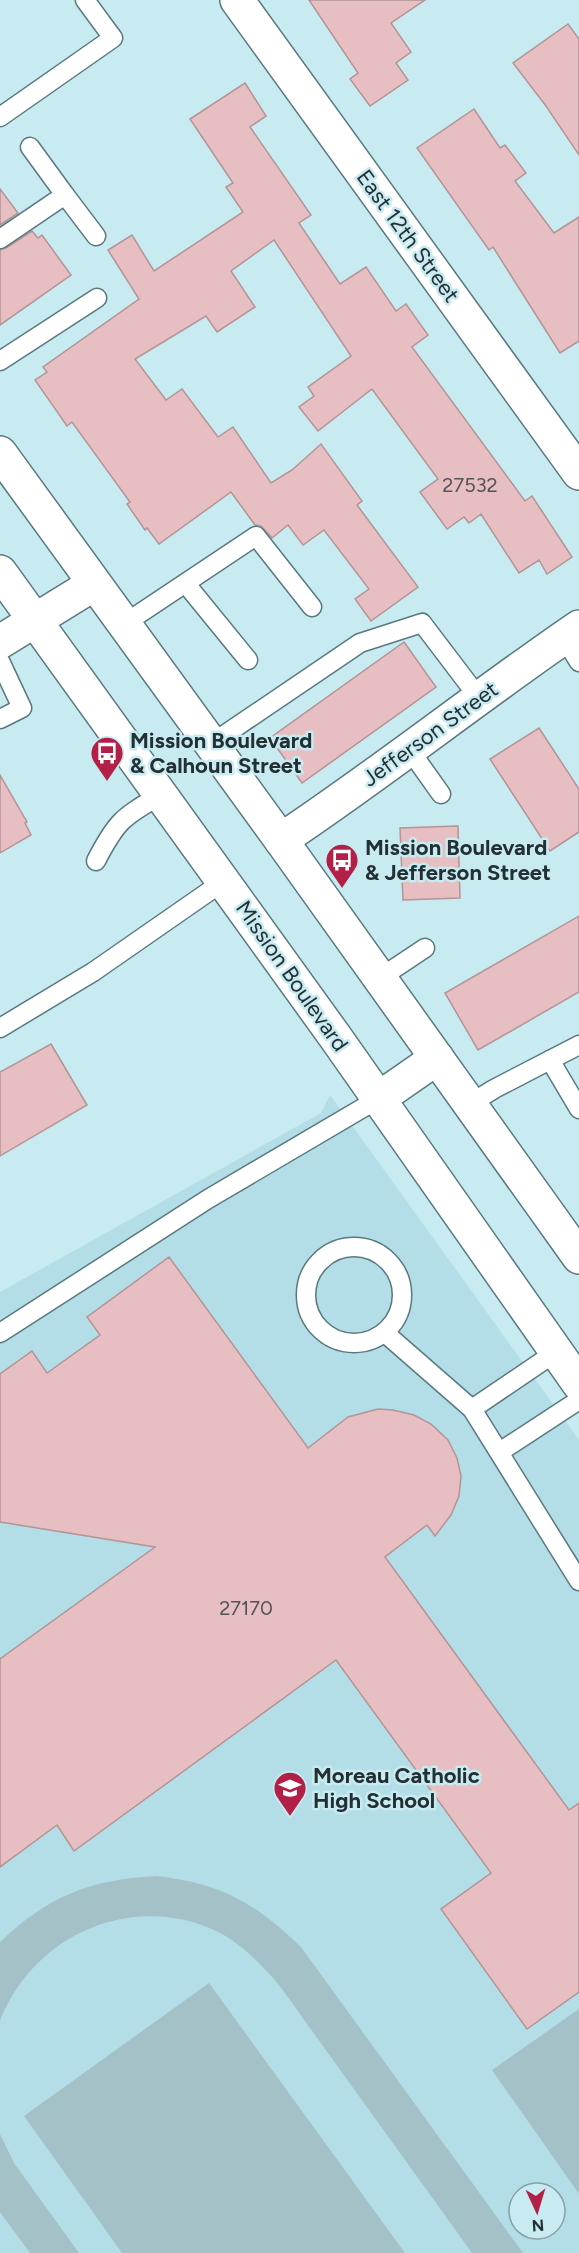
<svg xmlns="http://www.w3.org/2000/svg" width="579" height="2253" viewBox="0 0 579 2253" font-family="Figtree,sans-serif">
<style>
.built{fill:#b4dee7;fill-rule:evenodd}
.green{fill:#a4c1c7}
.building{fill:#e7bec1;stroke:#b39497;stroke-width:1.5}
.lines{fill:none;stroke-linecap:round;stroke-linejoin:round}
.service-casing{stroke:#59787f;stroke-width:21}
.minor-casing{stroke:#59787f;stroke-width:36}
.primary-casing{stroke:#59787f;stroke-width:36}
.service{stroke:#fff;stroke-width:18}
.minor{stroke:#fff;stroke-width:33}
.primary{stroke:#fff;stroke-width:33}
.labels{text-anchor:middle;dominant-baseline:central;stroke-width:5;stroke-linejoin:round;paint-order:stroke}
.number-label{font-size:20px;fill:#545456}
.street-label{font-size:22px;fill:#233033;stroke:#c8eaf1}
.poi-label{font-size:22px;font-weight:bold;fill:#233033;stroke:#c8eaf1;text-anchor:start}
</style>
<rect width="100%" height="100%" fill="#c8eaf1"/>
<path class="built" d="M330,1095L579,1440V2253H0V1292L321,1113ZM519,2193H555V2229H519Z"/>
<g class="green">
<path d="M157,1876C222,1884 254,1902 301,1947L523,2253H472L279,1985C260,1963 239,1941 212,1929C127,1893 33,1937 0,2021V1942C50,1895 89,1880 157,1876Z"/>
<polygon points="209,1983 405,2253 122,2253 24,2116"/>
<polygon points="579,2009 579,2194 492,2070"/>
<polygon points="0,2134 14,2163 79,2253 30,2253 0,2212"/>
</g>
<g class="building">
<polygon points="309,0 425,0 391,23 411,52 396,63 408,80 370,106 350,79 358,73"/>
<polygon points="568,24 579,39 579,155 546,106 513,63"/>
<polygon points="245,83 266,116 250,127 311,215 299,223 340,284 366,267 396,311 406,304 428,335 412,347 525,501 532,496 572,557 547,574 539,560 519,573 481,514 469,523 464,517 447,529 420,492 438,479 372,389 318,431 299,407 314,396 308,387 351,356 274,240 231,271 255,307 217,332 206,316 135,359 166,400 182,389 218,437 233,427 271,483 292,470 321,444 362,501 357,505 418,587 371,621 355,599 369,589 324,530 303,545 288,525 272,538 261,526 255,525 231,492 159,544 147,528 145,530 127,504 130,502 72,422 67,426 35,380 47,372 43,367 139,299 108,250 132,235 154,271 243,212 226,187 233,183 190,119"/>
<polygon points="474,109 500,148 505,145 526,173 515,181 554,233 579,217 579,341 560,353 493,247 489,250 417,148"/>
<polygon points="0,189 18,213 0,225"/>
<polygon points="32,231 38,238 42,235 71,275 0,325 0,250 6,248"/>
<polygon points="404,642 436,687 302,783 270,738"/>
<polygon points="539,728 579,789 579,832 550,851 490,759"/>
<polygon points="0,775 27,822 25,823 31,835 0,853"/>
<polygon points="458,826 460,898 403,900 400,828"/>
<polygon points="579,916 579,992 478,1050 445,993"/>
<polygon points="51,1044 87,1105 0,1156 0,1072"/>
<polygon points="169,1257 308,1448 348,1417 378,1409 393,1410 414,1415 431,1424 448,1440 457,1458 461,1476 459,1496 451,1515 435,1536 427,1525 385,1557 569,1810 579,1803 579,1992 527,2029 441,1909 491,1873 336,1660 74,1851 57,1825 0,1867 0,1659 155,1547 0,1522 0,1374 32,1351 47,1373 100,1335 87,1317"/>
</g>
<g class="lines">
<defs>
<g id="service">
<polyline points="0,117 113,38 85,0"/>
<polyline points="30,147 65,195"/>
<polyline points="0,239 65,195 96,236"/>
<polyline points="0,361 97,298"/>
<polyline points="186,584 248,660"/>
<polyline points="124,624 256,536 312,607"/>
<polyline points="564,638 579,662"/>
<polyline points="0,661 22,708 0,719"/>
<polyline points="211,744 360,643 422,623 479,698"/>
<polyline points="409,749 441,794"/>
<path d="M96,861C116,822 123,816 161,795"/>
<polyline points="380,978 425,948"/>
<polyline points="0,1028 93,972 224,881"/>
<polyline points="579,1045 550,1060 579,1109"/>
<polyline points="470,1104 494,1089 550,1060"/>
<circle cx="354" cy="1295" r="48"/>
<polyline points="0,1333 208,1199 378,1099"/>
<polyline points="385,1333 472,1409 579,1581"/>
<polyline points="472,1409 556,1352"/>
<polyline points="501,1451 579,1400"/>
</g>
<g id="minor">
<polyline points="237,0 579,473"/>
<polyline points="0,642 94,584"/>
<path d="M281,840C383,772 478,696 579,627"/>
</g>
<g id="primary">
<polyline points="0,453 281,840 579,1257"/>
<polyline points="0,572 336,1038 579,1384"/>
<polyline points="378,1099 437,1058"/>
</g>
</defs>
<use href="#service" class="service-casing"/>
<use href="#minor" class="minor-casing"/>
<use href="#primary" class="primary-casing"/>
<use href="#service" class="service"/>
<use href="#minor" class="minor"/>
<use href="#primary" class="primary"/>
</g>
<defs>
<symbol id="bus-pin" viewBox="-11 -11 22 30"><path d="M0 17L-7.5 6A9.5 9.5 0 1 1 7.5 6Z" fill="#b32047" stroke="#c8eaf1"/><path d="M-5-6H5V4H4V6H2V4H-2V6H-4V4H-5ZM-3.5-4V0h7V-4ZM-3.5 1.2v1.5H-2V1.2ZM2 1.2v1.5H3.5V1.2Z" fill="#fff"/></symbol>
<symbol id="school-pin" viewBox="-11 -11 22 30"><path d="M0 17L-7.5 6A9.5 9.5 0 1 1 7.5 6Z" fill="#b32047" stroke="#c8eaf1"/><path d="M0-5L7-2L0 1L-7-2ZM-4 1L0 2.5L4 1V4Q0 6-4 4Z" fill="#fff"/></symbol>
</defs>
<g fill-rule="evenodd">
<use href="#bus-pin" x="88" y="734" width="38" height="52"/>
<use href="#bus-pin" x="323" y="841" width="38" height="52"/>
<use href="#school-pin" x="271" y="1769" width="38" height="52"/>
</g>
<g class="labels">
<g class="number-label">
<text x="470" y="485">27532</text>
<text x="246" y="1608">27170</text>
</g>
<g class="street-label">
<text transform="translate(408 236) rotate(54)">East 12th Street</text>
<text transform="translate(430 734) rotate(-36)">Jefferson Street</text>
<text transform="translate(292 976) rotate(55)">Mission Boulevard</text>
</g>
<g class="poi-label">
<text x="130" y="740">Mission Boulevard<tspan x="130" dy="25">&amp; Calhoun Street</tspan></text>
<text x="365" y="847">Mission Boulevard<tspan x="365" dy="25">&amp; Jefferson Street</tspan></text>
<text x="313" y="1775">Moreau Catholic<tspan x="313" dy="25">High School</tspan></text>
</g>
</g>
<g transform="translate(537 2211) rotate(176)"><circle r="28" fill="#c8eaf1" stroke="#86a0a5" stroke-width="1.5"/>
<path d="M0-4.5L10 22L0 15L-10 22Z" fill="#b32047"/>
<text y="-9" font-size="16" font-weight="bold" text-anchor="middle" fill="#233033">N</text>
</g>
</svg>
